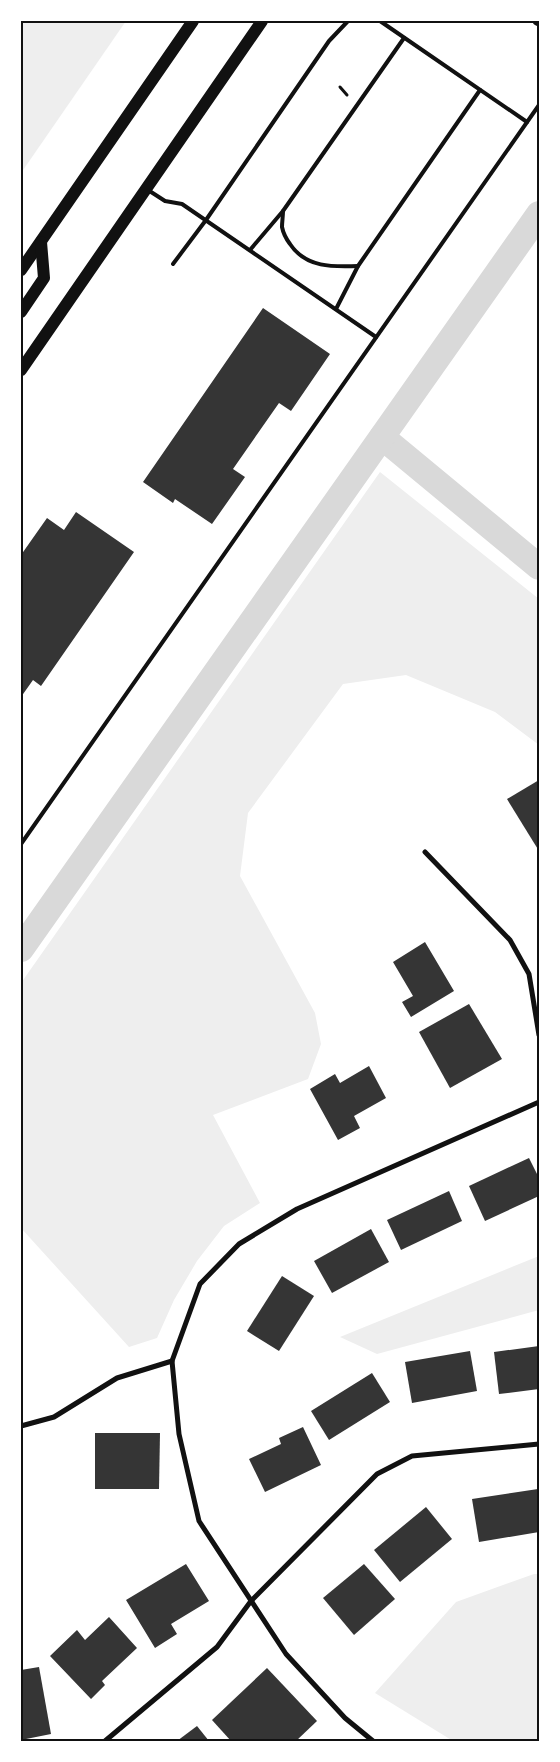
<svg xmlns="http://www.w3.org/2000/svg" width="560" height="1762" viewBox="0 0 560 1762" font-family="Inter,sans-serif">
<style>
.green{fill:#eee}
.lines{fill:none;stroke-linecap:round;stroke-linejoin:round}
.canal{stroke:#d9d9d9;stroke-width:26}
.building{fill:#353535}
.path{stroke:#111;stroke-width:3}
.service{stroke:#111;stroke-width:4}
.minor{stroke:#111;stroke-width:5}
.tertiary{stroke:#111;stroke-width:9}
.primary{stroke:#111;stroke-width:12}
.neatline{fill:none;stroke:#111;stroke-width:2}
</style>
<rect width="100%" height="100%" fill="#fff"/>
<g class="green">
<polygon points="21,21 126,21 21,173"/>
<polygon points="380,472 539,599 539,745 495,712 406,675 343,684 248,813 240,876 315,1013 321,1044 308,1079 213,1115 260,1203 224,1226 197,1261 174,1300 157,1338 129,1347 21,1228 21,983"/>
<polygon points="539,1256 539,1310 377,1354 340,1337"/>
<polygon points="534,1574 539,1574 539,1741 453,1741 375,1693 456,1602"/>
</g>
<g class="lines">
<g class="canal">
<polyline points="382,437 539,567"/>
<polyline points="21,949 539,214"/>
</g>
</g>
<g class="building">
<polygon points="263,308 330,354 291,411 279,403 233,469 245,477 212,524 175,499 173,503 143,482"/>
<polygon points="76,512 134,552 41,686 33,680 21,697 21,555 47,518 64,530"/>
<polygon points="539,780 539,851 507,799"/>
<polygon points="425,942 454,991 411,1017 402,1002 413,996 393,962"/>
<polygon points="469,1004 502,1059 450,1088 419,1032"/>
<polygon points="369,1066 386,1098 354,1116 360,1128 338,1140 310,1089 335,1074 340,1083"/>
<polygon points="529,1158 539,1178 539,1196 485,1221 469,1186"/>
<polygon points="449,1191 462,1221 401,1250 387,1220"/>
<polygon points="371,1229 389,1262 332,1293 314,1261"/>
<polygon points="282,1276 314,1296 279,1351 247,1331"/>
<polygon points="539,1346 539,1389 499,1394 494,1352"/>
<polygon points="470,1351 477,1391 412,1403 405,1362"/>
<polygon points="372,1373 390,1402 329,1440 311,1411"/>
<polygon points="303,1427 321,1465 265,1492 249,1459 281,1444 279,1438"/>
<polygon points="95,1433 160,1433 159,1489 95,1489"/>
<polygon points="538,1489 539,1532 479,1542 472,1499"/>
<polygon points="426,1507 452,1539 400,1582 374,1550"/>
<polygon points="186,1564 209,1601 171,1624 177,1634 155,1648 126,1600"/>
<polygon points="364,1564 395,1599 354,1635 323,1598"/>
<polygon points="109,1617 137,1648 102,1681 105,1685 91,1699 50,1656 77,1630 85,1640"/>
<polygon points="39,1667 51,1734 21,1740 21,1670"/>
<polygon points="267,1668 317,1721 296,1741 231,1741 212,1720"/>
<polygon points="197,1726 209,1741 177,1741"/>
</g>
<g class="lines">
<polyline class="path" points="340,87 347,95"/>
<g class="service">
<polyline points="380,21 527,122"/>
<polyline points="148,190 165,201 182,204 376,337"/>
<path d="M283,211C283,216 282,222 282,227C283,232 287,240 290,244C306,268 333,267 358,266"/>
<polyline points="250,250 283,211 404,38"/>
<polyline points="173,264 206,220 329,41 348,21"/>
<polyline points="336,309 358,266 480,90"/>
<polyline points="21,844 539,105"/>
</g>
<g class="minor">
<polyline points="425,852 510,940 529,974 539,1035"/>
<polyline points="21,1426 54,1417 117,1378 172,1361"/>
<polyline points="105,1741 217,1647 251,1601 377,1474 412,1456 539,1444"/>
<polyline points="373,1741 345,1718 286,1654 199,1521 179,1434 172,1361 200,1284 239,1244 297,1209 539,1102"/>
</g>
<polyline class="tertiary" points="537,21 539,22"/>
<g class="primary">
<polyline points="21,270 193,21"/>
<polyline points="21,312 44,278 41,242"/>
<polyline points="21,370 262,21"/>
</g>
</g>
<rect width="560" height="1762" fill="none" stroke="#ffffff" stroke-width="45"/>
<rect x="22" y="22" width="516" height="1718" class="neatline"/>
</svg>
